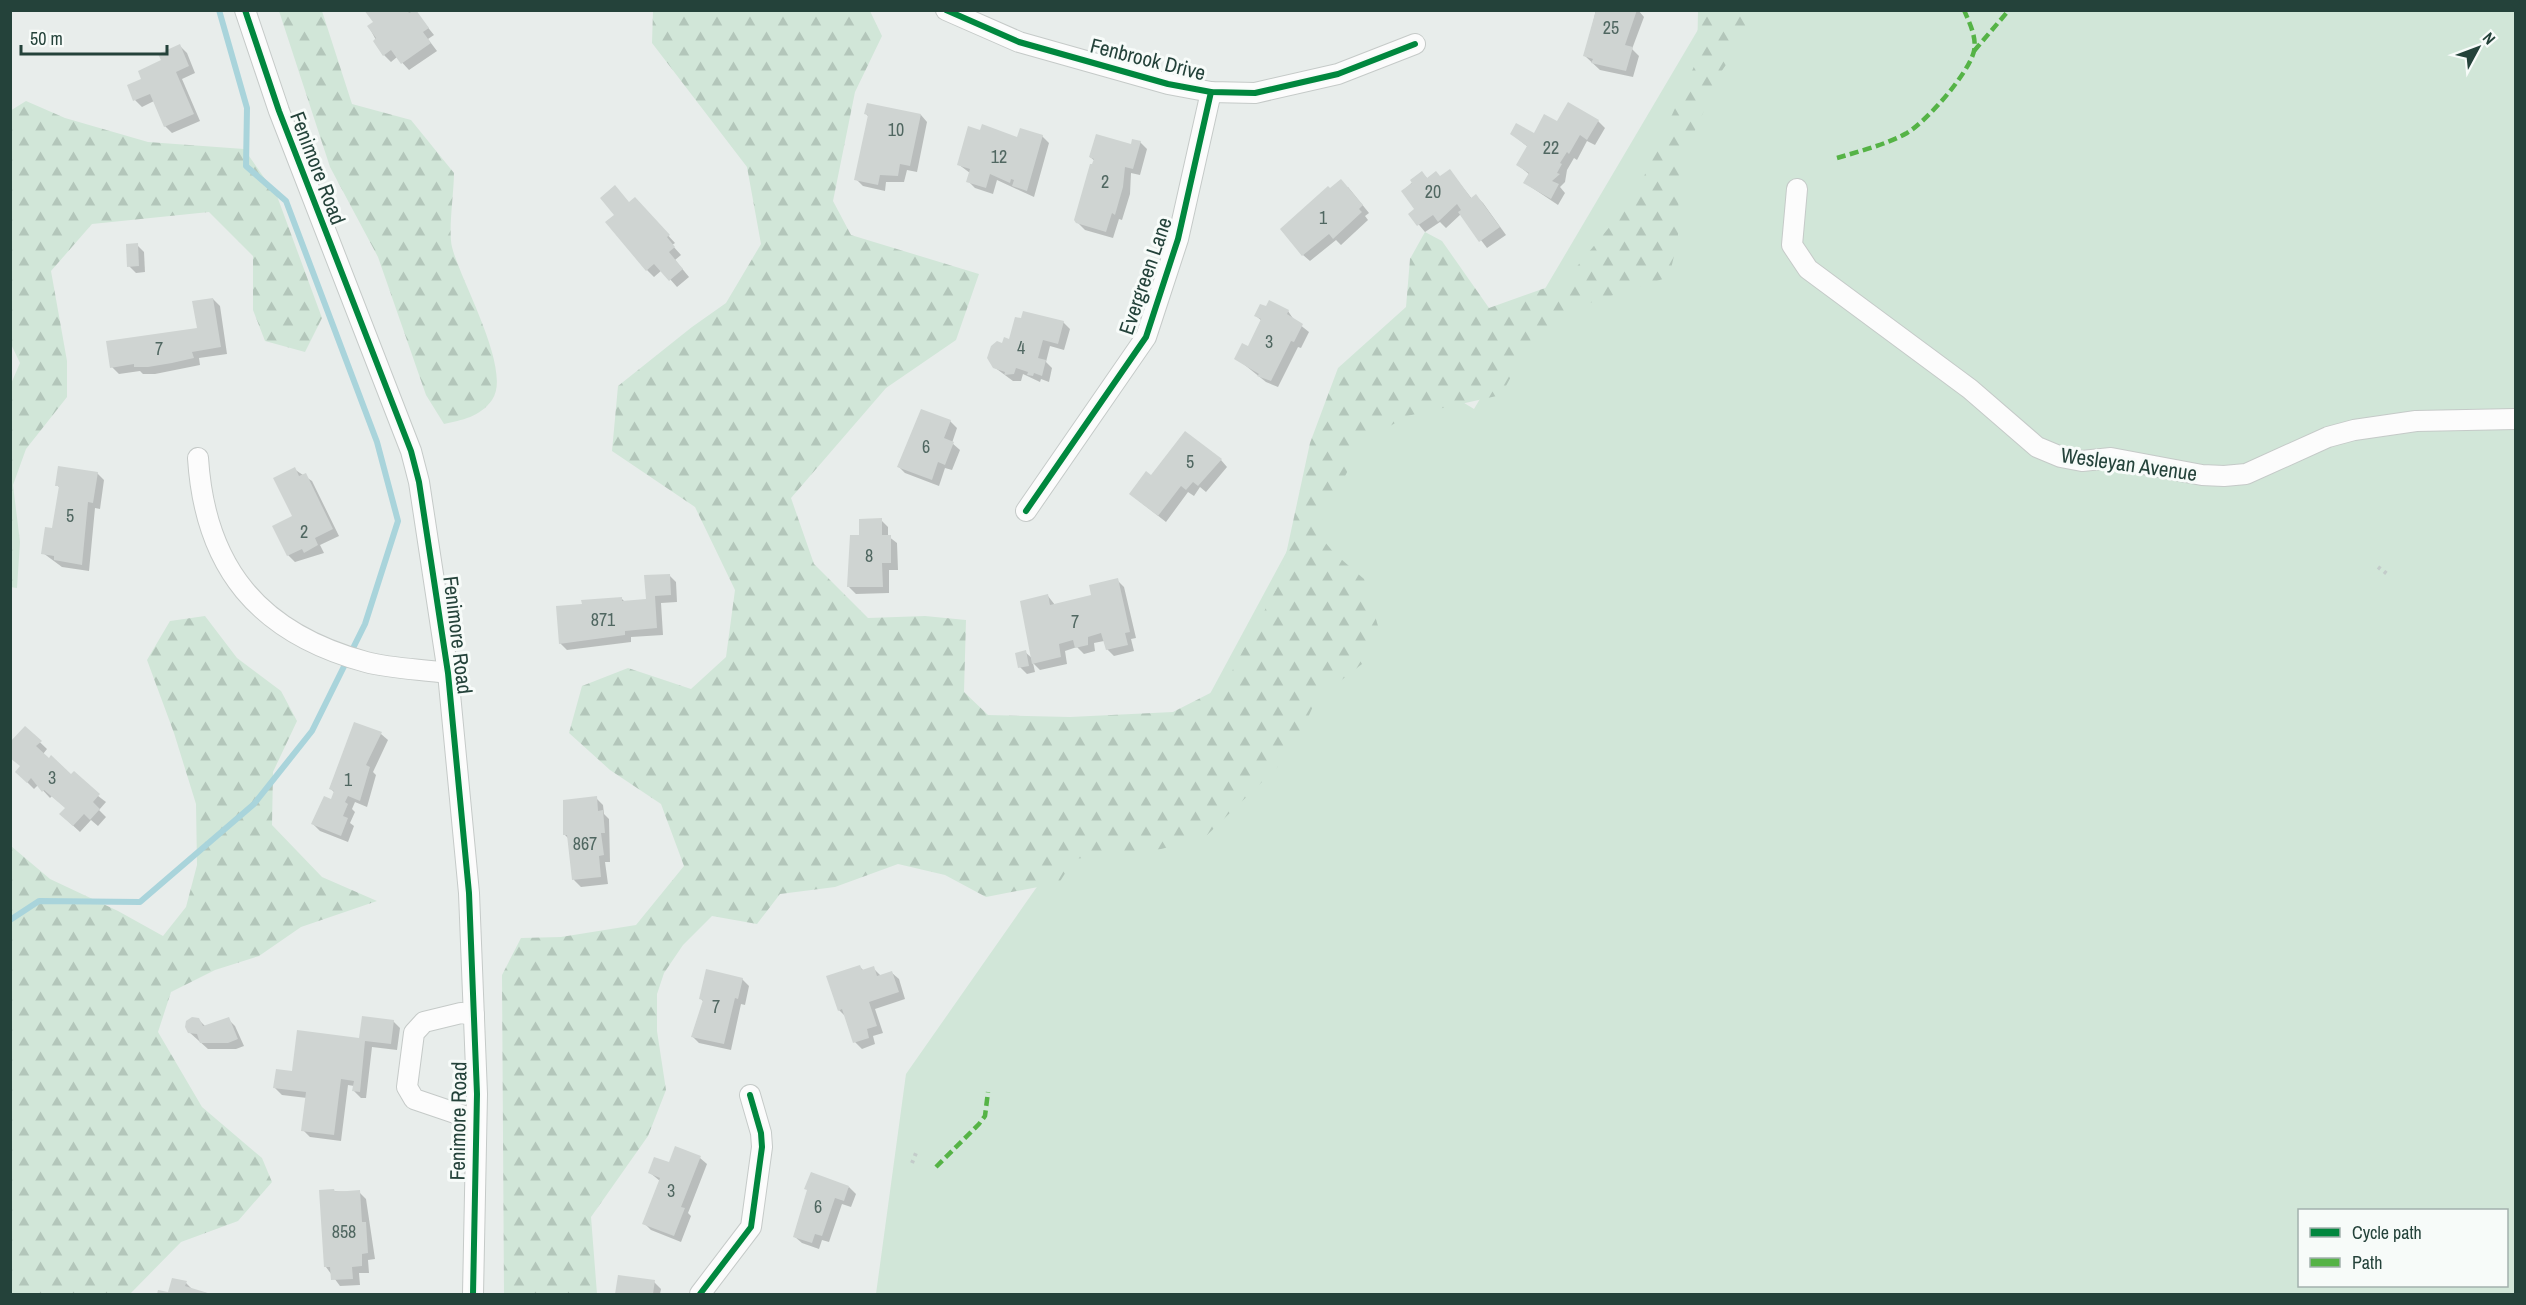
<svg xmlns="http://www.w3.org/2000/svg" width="2526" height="1305" viewBox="0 0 2526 1305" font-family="'Archivo Narrow',sans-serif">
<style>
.grass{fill:#d1e6d8;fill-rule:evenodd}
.forest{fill:url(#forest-firs)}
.shadow{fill:#0003}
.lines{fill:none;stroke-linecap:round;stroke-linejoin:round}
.stream{stroke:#a9d4db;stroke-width:6}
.building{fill:#cfd4d2}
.minor-casing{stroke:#c5cac8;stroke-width:22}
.path{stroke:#c3ccca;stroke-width:4;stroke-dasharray:3 4.5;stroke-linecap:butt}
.minor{stroke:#fcfcfc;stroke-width:20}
.quiet{stroke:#55b346;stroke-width:4.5;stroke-dasharray:9 4.5;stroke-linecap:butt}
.cycleway-casing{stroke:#f7fbf9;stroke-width:10}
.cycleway{stroke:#00873e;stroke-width:6}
.labels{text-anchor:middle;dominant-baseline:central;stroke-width:6;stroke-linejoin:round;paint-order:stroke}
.number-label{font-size:18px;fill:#506761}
.street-label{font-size:21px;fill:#24423a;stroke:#f7fbf9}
</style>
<defs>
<pattern id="forest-firs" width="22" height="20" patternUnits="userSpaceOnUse" patternTransform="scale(1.5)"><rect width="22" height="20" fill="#d1e6d8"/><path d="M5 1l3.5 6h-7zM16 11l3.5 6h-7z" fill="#b3c6ba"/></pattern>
</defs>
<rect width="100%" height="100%" fill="#e8edeb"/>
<path class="grass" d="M1709,11H2515V1294H876L906,1074L1104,791L1142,820L1391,358L1474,409ZM2300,1210H2506V1286H2300Z"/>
<g class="forest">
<path d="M279,11H322L352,104L411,120L454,173C454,192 448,231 452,247C460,280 513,371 492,400C480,417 462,420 444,424L426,395L378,257L330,167Z"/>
<polygon points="653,11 870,11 882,36 855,92 833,201 851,235 979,274 956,340 886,388 791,498 814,564 868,618 925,616 966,620 964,692 988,715 1070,717 1173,712 1224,686 1280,582 1310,443 1338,368 1406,307 1410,259 1425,232 1442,241 1489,308 1565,281 1635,196 1697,60 1698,11 1763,11 1721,72 1679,167 1678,239 1669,277 1568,310 1531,340 1501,395 1407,416 1363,442 1316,531 1334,553 1364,579 1378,626 1362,664 1316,700 1291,754 1204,838 1161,849 1074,859 1059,883 986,897 945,875 898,864 835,887 780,894 757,924 712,916 683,945 664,973 657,994 657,1031 666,1090 648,1136 591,1217 597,1294 504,1294 502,975 521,938 561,937 636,925 684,866 661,804 610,770 569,733 582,686 628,668 691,689 726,657 735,590 695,507 612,451 618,386 692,327 726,303 761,244 747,167 652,43"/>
<polygon points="26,101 65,118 148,142 244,149 277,196 322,318 305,352 265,341 253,310 253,256 209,212 92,224 51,271 67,361 67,397 26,449 13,485 20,542 17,588 10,587 10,386 20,363 10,342 10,111"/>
<polygon points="205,616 237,658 281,691 297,721 273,772 272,825 322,877 377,901 301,927 259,956 215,970 171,992 158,1032 202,1107 262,1158 272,1182 238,1221 181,1242 130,1294 11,1294 11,846 50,879 118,911 163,936 186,907 197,865 196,804 174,733 147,660 170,621"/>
</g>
<g class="shadow">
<polygon points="366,10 414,10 434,35 428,39 437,51 409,70 397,57 391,62 384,55 369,27 375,22"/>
<polygon points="1596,10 1638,10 1644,17 1632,49 1639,56 1633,77 1600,70 1585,56"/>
<polygon points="180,46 187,53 195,73 182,79 200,121 172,133 165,126 154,101 142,107 135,100 143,80"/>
<polygon points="866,114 921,115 927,122 917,172 907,170 904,182 886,182 885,191 863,186 856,179 869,117"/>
<polygon points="1598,121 1605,128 1595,145 1587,141 1577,160 1574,158 1567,170 1565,182 1560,187 1565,193 1558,205 1525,183 1530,175 1518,165 1528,147 1512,134 1534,135 1558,123"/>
<polygon points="1042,136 1049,143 1034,197 997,180 993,194 975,188 968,181 970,173 958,164 1018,139"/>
<polygon points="1140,142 1147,149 1140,175 1131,173 1130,194 1122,220 1119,219 1113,238 1085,230 1077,222 1095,161 1090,157"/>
<polygon points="1450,171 1472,199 1476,196 1483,203 1506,235 1487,248 1461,214 1446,228 1440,222 1425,232 1410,214 1416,210 1403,191 1422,173 1428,179 1441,178"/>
<polygon points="1348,187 1369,213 1365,216 1368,220 1341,245 1336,240 1310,261 1303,255 1330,190"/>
<polygon points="630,203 641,206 675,243 672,245 681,255 675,260 689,277 677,287 662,270 654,277 647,270"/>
<polygon points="137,245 144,252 145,272 136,273 129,266"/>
<polygon points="213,299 220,306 227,354 199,358 200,365 155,374 143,374 140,371 119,374 112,367 198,330"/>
<polygon points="1288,311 1294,320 1309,332 1301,348 1298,347 1278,387 1266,382 1236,358 1248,348 1262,321 1256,316"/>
<polygon points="1063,322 1070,329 1064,350 1050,346 1046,362 1052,368 1049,382 1041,379 1040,382 1023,374 1021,381 1013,381 994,367 1003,345"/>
<polygon points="950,421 957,428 952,443 960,450 952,470 945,468 939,486 905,473 898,466"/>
<polygon points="1221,460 1227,467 1206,492 1200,487 1194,496 1188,492 1166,522 1138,500 1152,477"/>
<polygon points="294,469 312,481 339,536 320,545 324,553 295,562 288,555 294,517"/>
<polygon points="97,473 104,480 100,509 95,508 89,571 62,567 43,553 54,530 60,488 57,485"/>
<polygon points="881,520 888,527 888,536 897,543 898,570 889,570 889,593 856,594 849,587 861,537"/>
<polygon points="669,575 676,582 677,602 661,603 663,635 631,637 631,642 567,650 560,643 583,605 621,598 625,602 648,601"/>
<polygon points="1117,580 1124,587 1136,638 1131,639 1134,651 1114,656 1107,649 1104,641 1094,643 1095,651 1084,654 1077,647 1065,651 1067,664 1040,670 1033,663 1035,672 1027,674 1020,667 1025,652 1033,659 1048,596 1055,605 1093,596"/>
<polygon points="355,724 381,734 388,740 373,772 376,775 367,807 355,802 352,809 355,812 350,823 354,826 348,842 320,831 313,824 332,801 335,793 330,788"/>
<polygon points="25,728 47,749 43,754 106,802 99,810 106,817 98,826 91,820 80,832 68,821 66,808 52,796 50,798 38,785 34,789 17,772 21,767"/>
<polygon points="596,798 603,805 604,814 609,819 610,862 605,862 608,884 581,887 574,880 569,839 565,835"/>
<polygon points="860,967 864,971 873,968 881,976 892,973 899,979 905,999 875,1009 883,1033 873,1036 875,1044 862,1049 855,1042 847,1018 839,1010"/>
<polygon points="742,979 749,986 745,1005 741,1004 731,1050 699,1043 692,1036 704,1002 701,999"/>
<polygon points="228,1019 235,1026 244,1046 236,1049 208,1049 189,1032 199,1020 206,1027"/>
<polygon points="393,1021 400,1028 397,1050 372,1047 366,1098 361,1098 354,1091 354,1086 348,1085 341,1141 310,1137 303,1130 307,1098 282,1095 275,1088 294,1073"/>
<polygon points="700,1158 707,1164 688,1213 691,1216 681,1242 651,1230 644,1223 660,1181 649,1172 670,1164"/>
<polygon points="849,1187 856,1194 851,1207 842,1204 829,1242 822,1240 819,1249 802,1243 795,1237 801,1220"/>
<polygon points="321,1191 359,1192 366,1199 375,1259 368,1260 369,1273 359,1273 360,1285 340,1286 326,1267"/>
<polygon points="620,1276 654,1282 661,1289 660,1294 617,1294"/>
<polygon points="173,1280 186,1283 193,1290 211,1294 159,1294 159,1292 169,1294"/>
</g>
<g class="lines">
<polyline class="stream" points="10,920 39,901 140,902 254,804 312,731 365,624 398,521 377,442 286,201 246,166 247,108 219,10"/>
</g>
<g class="building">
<polygon points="364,10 407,10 409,13 416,10 429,28 423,32 431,43 401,64 391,50 383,56 373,41 376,38 367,26 373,22"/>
<polygon points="1596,10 1637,10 1625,45 1633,47 1626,71 1591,63 1593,59 1583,56"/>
<polygon points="180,44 189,66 176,72 194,114 164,127 150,94 133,101 127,85 141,79 138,71 161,60 158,54"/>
<polygon points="1568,102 1599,120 1587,140 1580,135 1569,154 1567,152 1560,163 1562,164 1557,173 1560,174 1552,181 1559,184 1551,199 1523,183 1529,173 1516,165 1527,146 1510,134 1516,123 1534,133 1544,114 1557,121"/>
<polygon points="867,103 921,114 910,166 900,164 898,176 880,175 878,185 854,180 868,115 864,114"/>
<polygon points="982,124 1017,137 1020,128 1043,135 1027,191 1012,186 1014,180 1011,179 1010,183 990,174 986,188 966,182 970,169 957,165 968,126 980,130"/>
<polygon points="1096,134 1131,144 1132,139 1141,141 1133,169 1125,167 1123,187 1115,215 1112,213 1106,232 1076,223 1074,220 1090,164 1092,164 1094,159 1089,157"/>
<polygon points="1450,169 1471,198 1476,194 1500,227 1479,242 1458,212 1461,210 1457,204 1438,222 1433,215 1417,226 1408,214 1414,209 1401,191 1412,183 1410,180 1422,171 1427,178 1436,171 1440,176"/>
<polygon points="1341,179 1363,205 1359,209 1362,212 1333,239 1329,234 1302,256 1280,229 1328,186 1330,188"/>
<polygon points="615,185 629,202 635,197 670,235 667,237 675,247 669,252 683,269 669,281 654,264 646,271 605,222 614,215 600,198"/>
<polygon points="138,243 139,266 127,267 126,244"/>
<polygon points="213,298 221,347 192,352 194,358 172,363 148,367 134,367 134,364 110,368 106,341 197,328 192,301"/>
<polygon points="1269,300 1289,310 1287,314 1303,324 1294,342 1291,341 1271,381 1257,376 1259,374 1234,359 1242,343 1248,346 1261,319 1254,316 1260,304 1266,306"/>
<polygon points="1023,311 1064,321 1058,344 1043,340 1038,358 1046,360 1042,376 1034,373 1033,376 1027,375 1028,372 1016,368 1014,374 1004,375 1005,372 993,368 987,358 991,346 997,341 1002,343 1004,337 1009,339 1015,317 1021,318"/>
<polygon points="921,409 951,420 944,438 954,442 945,465 938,462 932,480 897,467"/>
<polygon points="1185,431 1222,459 1198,486 1193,482 1186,490 1181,486 1158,516 1129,494 1146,471 1151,475"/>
<polygon points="58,466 98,472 93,503 88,502 82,565 54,560 54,556 41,554 45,527 52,528 59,486 55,486"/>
<polygon points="295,467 299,476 306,473 333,529 315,538 318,545 304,553 302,549 287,556 272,526 292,516 273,478"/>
<polygon points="882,518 882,535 891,535 891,563 882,563 883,587 847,587 850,535 859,535 859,519"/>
<polygon points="670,574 671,595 655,596 657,628 625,631 625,635 559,644 556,606 582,604 581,600 622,597 622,601 646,599 644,575"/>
<polygon points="1118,578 1130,632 1125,633 1128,645 1106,650 1101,633 1088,637 1088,645 1075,648 1073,640 1059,644 1061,657 1032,664 1020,601 1048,594 1050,605 1091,595 1089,585"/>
<polygon points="1026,650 1029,666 1018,668 1015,653"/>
<polygon points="354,722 382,732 366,765 370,767 360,801 348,796 345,802 348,804 343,816 348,818 341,836 311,824 324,796 331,799 334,791 329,789"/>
<polygon points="25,726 42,741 36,746 49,758 51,755 71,774 74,771 100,794 93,802 100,809 90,820 84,814 73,826 59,814 65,808 44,790 42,792 31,778 27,783 15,772 20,766 10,758 10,742"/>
<polygon points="597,796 598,811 603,810 605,833 601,833 604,855 599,856 601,877 572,880 567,835 563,835 563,800"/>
<polygon points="860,965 862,970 874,966 877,976 892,971 899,992 869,1002 877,1026 867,1029 869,1038 853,1043 842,1009 838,1011 826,976"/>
<polygon points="706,969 743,978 738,999 735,998 724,1044 691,1037 703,1000 699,999"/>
<polygon points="362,1016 394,1020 391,1044 365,1041 360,1092 352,1091 354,1081 341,1079 334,1135 301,1131 306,1092 273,1088 276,1069 292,1071 297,1030 359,1038"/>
<polygon points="192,1017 199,1018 203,1026 229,1017 238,1039 228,1043 200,1043 197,1034 188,1033 185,1027 186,1021"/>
<polygon points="675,1146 701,1156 681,1207 685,1208 674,1236 642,1224 660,1178 648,1173 654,1157 669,1162"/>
<polygon points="811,1172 849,1186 844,1201 835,1198 822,1236 815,1234 812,1243 793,1237 807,1190 804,1189"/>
<polygon points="334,1189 335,1192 360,1190 362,1222 366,1222 368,1253 362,1254 362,1266 352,1267 353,1279 331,1280 330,1267 324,1267 319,1190"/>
<polygon points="618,1275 655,1280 653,1294 615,1294"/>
<polygon points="172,1278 187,1281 185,1286 211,1294 157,1294 158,1290 168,1292"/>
</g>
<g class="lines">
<defs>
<g id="minor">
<polyline points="245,10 279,111 411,451 419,482 448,673 469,893 477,1094 473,1294"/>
<polyline points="946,10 1019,42 1168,84 1211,92 1255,93 1338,74 1415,44"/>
<polyline points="1797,189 1792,245 1808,269 1970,389 2037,447 2061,457 2082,461 2111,458 2202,475 2224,476 2246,474 2328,437 2354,430 2416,421 2516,419"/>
<path d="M198,458C205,568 259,633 366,662C392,669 421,669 448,673"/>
<polyline points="1026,511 1146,337 1178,239 1211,92"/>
<polyline points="474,1015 461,1013 424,1022 414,1033 407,1087 414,1099 467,1117 476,1118"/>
<polyline points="700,1294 751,1227 762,1147 761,1133 750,1095"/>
</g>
</defs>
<use href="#minor" class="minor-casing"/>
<g class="path">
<polyline points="2378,567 2390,576"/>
<polyline points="912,1163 916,1153"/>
</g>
<use href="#minor" class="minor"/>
<g class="quiet">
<polyline points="1974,51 2009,10"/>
<path d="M1837,158C1860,151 1885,145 1907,133C1927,121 1969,73 1974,51C1977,37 1969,22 1964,10"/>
<polyline points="936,1167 979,1124 985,1116 988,1092"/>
</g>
<defs>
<g id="cycleway">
<polyline points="245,10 279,111 411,451 419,482 448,673 469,893 477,1094 473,1294"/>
<polyline points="946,10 1019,42 1168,84 1211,92 1255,93 1338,74 1415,44"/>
<polyline points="1026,511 1146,337 1178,239 1211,92"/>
<polyline points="700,1294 751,1227 762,1147 761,1133 750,1095"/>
</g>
</defs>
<use href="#cycleway" class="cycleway-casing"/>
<use href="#cycleway" class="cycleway"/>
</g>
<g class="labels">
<g class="number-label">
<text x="1611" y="27">25</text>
<text x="896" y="129">10</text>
<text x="1551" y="147">22</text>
<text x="999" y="156">12</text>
<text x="1105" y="181">2</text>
<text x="1433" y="191">20</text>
<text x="1323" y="217">1</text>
<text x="1269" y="341">3</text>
<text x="1021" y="347">4</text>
<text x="159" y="348">7</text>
<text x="926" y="446">6</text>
<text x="1190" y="461">5</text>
<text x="70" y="515">5</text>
<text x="304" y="531">2</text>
<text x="869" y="555">8</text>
<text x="603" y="619">871</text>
<text x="1075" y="621">7</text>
<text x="52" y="777">3</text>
<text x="348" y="779">1</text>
<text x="585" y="843">867</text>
<text x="716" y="1006">7</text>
<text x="671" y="1190">3</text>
<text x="818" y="1206">6</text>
<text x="344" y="1231">858</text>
</g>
<g class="street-label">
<text transform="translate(1148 59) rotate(14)">Fenbrook Drive</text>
<text transform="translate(318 168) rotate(69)">Fenimore Road</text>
<text transform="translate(1145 276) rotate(-71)">Evergreen Lane</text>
<text transform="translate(2129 464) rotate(8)">Wesleyan Avenue</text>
<text transform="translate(458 635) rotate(83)">Fenimore Road</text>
<text transform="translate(458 1121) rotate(-89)">Fenimore Road</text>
</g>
</g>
<rect width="2526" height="1305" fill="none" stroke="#24423a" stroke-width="24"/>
<rect x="2298" y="1209" width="210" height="78" fill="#f7fbf9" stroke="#a3b1ad" stroke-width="1.5"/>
<rect x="2310" y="1228" width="30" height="9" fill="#00873e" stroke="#a3b1ad" stroke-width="1.5"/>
<text x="2352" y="1239" font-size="18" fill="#24423a">Cycle path</text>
<rect x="2310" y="1258" width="30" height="9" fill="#55b346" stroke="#a3b1ad" stroke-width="1.5"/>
<text x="2352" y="1269" font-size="18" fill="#24423a">Path</text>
<g transform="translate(2478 48) rotate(49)" stroke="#f7fbf9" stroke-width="4.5" paint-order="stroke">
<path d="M0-4.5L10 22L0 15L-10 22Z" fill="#24423a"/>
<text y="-9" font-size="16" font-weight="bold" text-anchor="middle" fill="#24423a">N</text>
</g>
<path d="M21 45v9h146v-9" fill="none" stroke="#24423a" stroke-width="3"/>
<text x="30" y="45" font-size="18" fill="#24423a" stroke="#f7fbf9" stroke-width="4.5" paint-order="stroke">50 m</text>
</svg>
